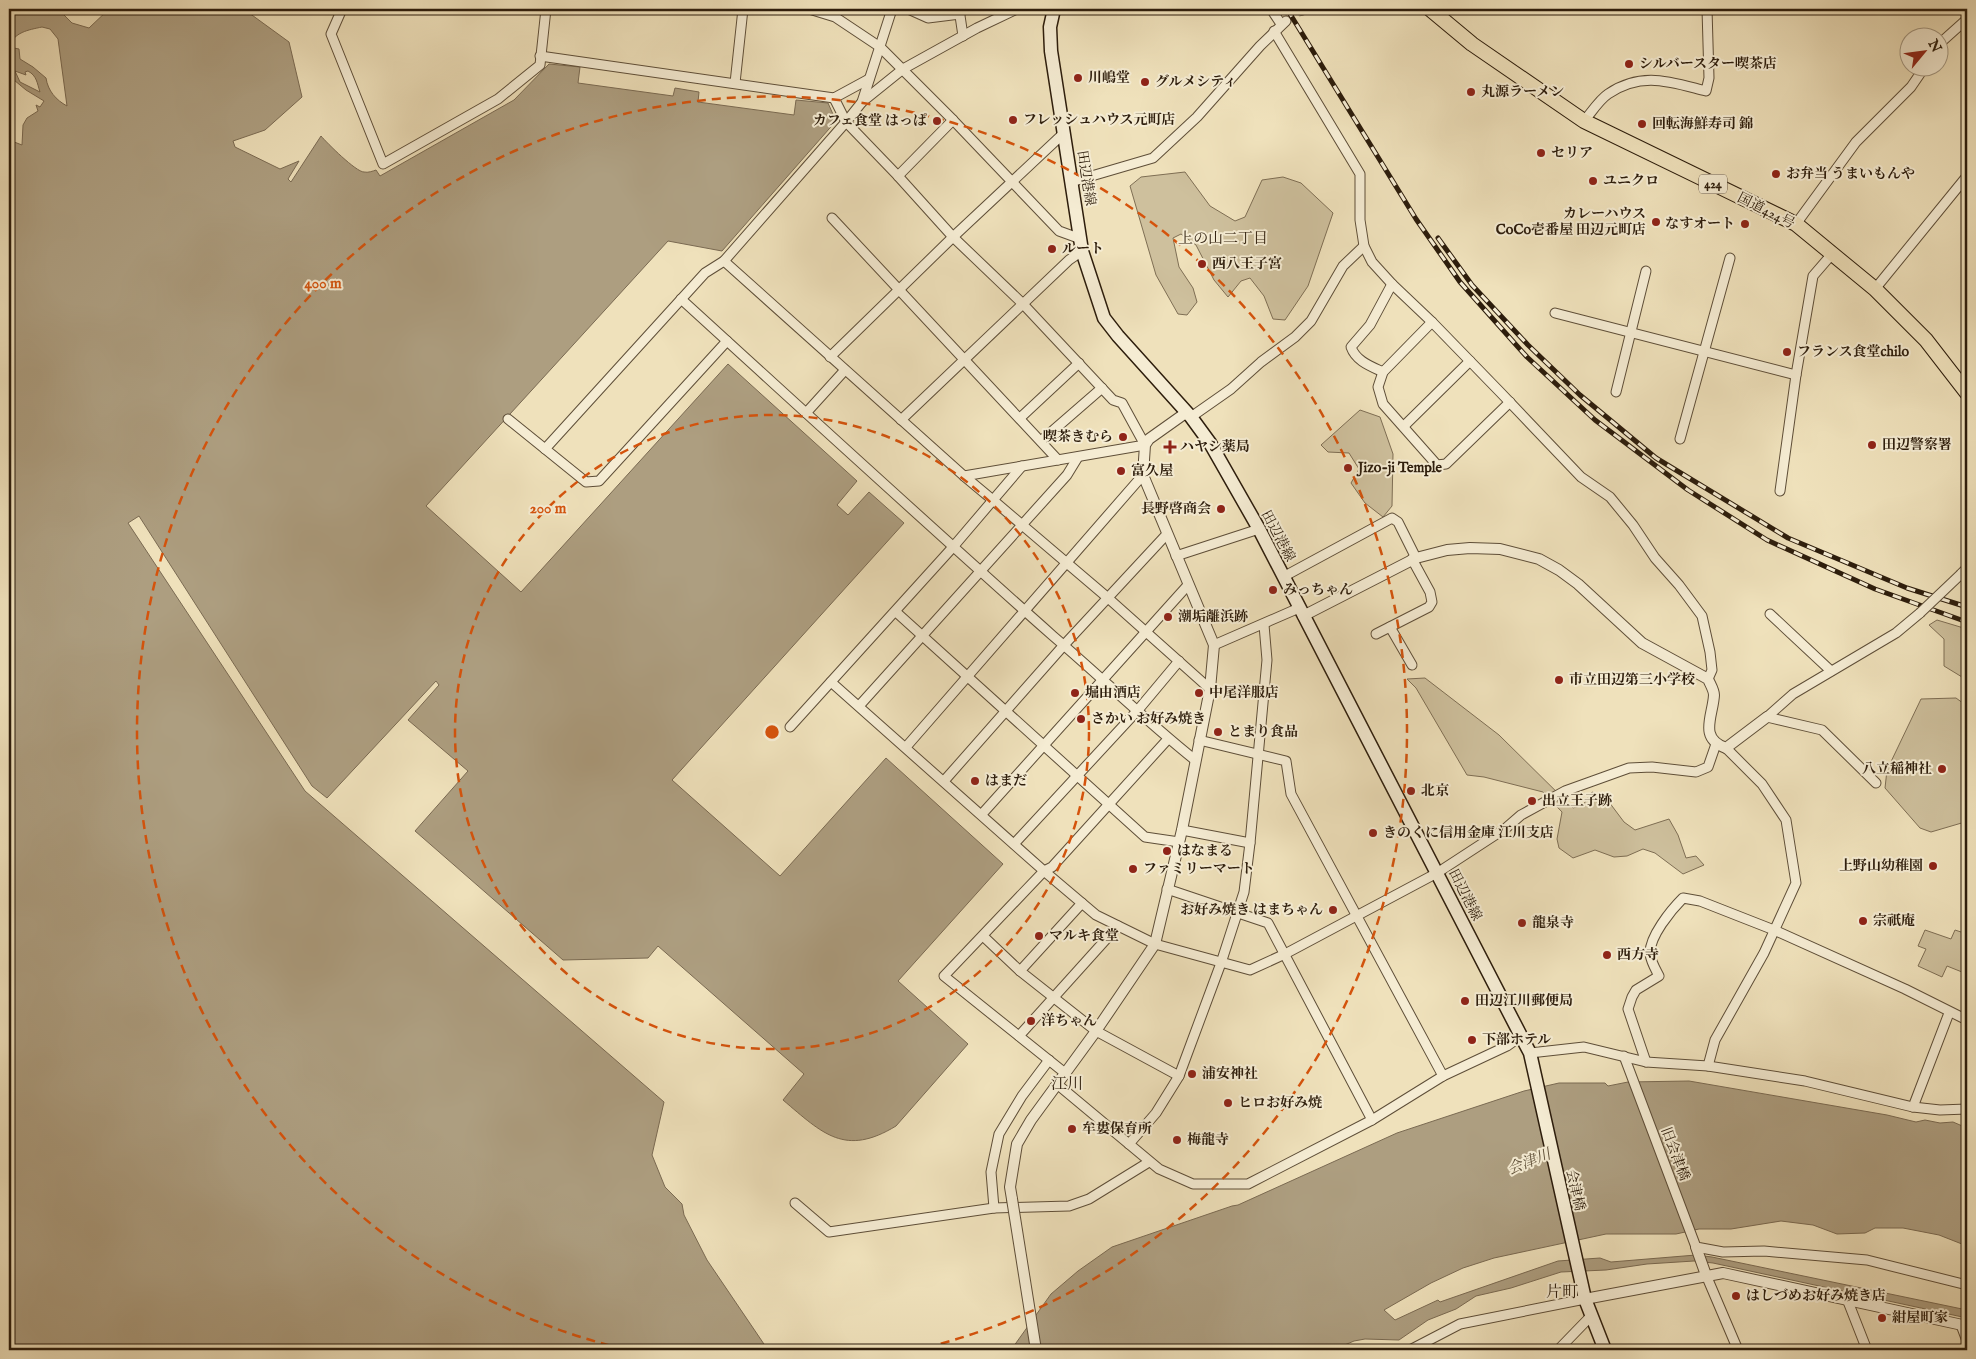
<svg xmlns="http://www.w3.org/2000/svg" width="1976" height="1359" viewBox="0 0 1976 1359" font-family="'IM FELL English','Noto Serif JP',serif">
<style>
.green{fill:#cec09d;stroke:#7e6e54}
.water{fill:#ad9e80;stroke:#7a6a52;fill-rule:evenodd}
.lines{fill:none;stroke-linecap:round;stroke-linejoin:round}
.minor-tunnel{stroke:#c8ba98;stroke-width:9;stroke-dasharray:9 4.5;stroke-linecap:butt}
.minor-casing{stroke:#5e4e38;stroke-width:11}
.tertiary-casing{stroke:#5e4e38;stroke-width:12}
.secondary-casing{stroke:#2d1d0c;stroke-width:15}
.trunk-casing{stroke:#2d1d0c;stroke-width:16}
.minor{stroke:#f5ecd3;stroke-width:9}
.tertiary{stroke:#f5ecd3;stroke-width:10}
.secondary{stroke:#f5ecd3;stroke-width:12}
.trunk{stroke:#efe1bb;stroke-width:14}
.rail-casing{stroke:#2d1d0c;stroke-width:5}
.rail{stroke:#f5ecd3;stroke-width:3;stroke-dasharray:9;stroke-linecap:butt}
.minor-bridge-casing{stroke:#5e4e38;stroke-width:11;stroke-linecap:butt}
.tertiary-bridge-casing{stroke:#5e4e38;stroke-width:12;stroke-linecap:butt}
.minor-bridge{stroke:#f5ecd3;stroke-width:9}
.tertiary-bridge{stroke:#f5ecd3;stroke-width:10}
.ring{fill:none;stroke:#d5530c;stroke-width:2.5;stroke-dasharray:9 6}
.poi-dot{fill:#8f2418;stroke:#f5ecd3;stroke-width:2}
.labels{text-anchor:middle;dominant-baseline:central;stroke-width:4;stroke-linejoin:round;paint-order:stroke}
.shield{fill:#f5ecd3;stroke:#695b48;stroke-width:1}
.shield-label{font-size:12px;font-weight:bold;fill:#2d1d0c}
.poi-label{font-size:14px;font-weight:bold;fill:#2d1d0c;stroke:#f5ecd3;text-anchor:start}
.street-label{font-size:14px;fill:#2d1d0c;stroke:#f5ecd3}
.neighbourhood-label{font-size:15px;fill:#2d1d0c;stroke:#f5ecd3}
.water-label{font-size:15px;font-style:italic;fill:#60513a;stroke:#f5ecd3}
.quarter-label{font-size:16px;fill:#2d1d0c;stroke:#f5ecd3}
.centre{fill:#d5530c;stroke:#f5ecd3;stroke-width:2.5}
.ring-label{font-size:15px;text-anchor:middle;font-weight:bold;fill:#d5530c;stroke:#f5ecd3;stroke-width:4;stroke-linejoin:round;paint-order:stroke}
</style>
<rect width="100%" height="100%" fill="#efe1bb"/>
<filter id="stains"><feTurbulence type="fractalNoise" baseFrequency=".004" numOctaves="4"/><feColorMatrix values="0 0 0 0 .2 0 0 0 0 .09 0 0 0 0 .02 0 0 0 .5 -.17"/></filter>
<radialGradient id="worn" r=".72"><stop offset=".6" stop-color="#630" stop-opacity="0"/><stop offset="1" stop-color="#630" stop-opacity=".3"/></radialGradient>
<g class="green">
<polygon points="1185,172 1210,206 1235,221 1245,217 1262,180 1283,177 1301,183 1333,213 1308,286 1285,320 1273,319 1264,296 1250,278 1241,281 1228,297 1214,280 1196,245 1181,234 1173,238 1179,267 1193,288 1197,302 1187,315 1178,314 1156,275 1130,186 1141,177"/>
<polygon points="1360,410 1380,417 1393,454 1392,506 1383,517 1365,503 1351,483 1359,469 1349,453 1328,452 1321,445"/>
<polygon points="1937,620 1967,629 1967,675 1962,677 1944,666 1944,639 1929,625"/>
<polygon points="1425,678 1499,735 1573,808 1583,805 1592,792 1606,798 1624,822 1635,830 1669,819 1678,835 1686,858 1696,856 1704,865 1683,874 1655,853 1643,849 1627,856 1614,857 1595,850 1573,858 1559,848 1557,839 1562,812 1543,792 1484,777 1467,775 1416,688 1407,679"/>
<polygon points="1956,698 1967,706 1967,814 1965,822 1931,832 1920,828 1885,788 1887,770 1921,699"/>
<polygon points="1925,930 1951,939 1955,930 1967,934 1967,965 1965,964 1962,972 1947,966 1942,977 1918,966 1926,949 1918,946"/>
</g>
<g class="water">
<path d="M9,9H58L72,23L89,28L109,9L245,10L289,42L302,97L265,130L233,141L235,147L280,169L299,161L288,179L291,182L321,136C327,143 356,172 364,172C368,173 373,171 376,170L380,176L514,100L549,64L580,67L578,83L673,96L675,88L699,92L698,102L794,115L796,100L828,103L836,121L722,251L668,241L426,506L521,592L728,364L857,481L837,505L848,515L869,492L904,523L672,780L780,876L886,758L1003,864L898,981L968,1044L896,1126C845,1157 823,1134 783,1100L804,1074L658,946L648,958L563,960L415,831L468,771L408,720L439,685L436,681L327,798L312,786L139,516L128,523L305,791L664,1102L652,1155L665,1187L682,1204L684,1215L707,1260L768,1350H9V140L22,145L23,125L27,118L38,111L36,105L40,107L44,101L26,90L14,80L9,87ZM42,27L50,29L58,39L67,106C56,100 48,91 46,78L33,67L20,59L19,49L9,47C14,32 28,30 42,27ZM15,71L26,75L25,72L28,71C37,76 37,83 40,92L20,82Z"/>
<polygon points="1689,1081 1887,1115 1916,1122 1925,1120 1940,1123 1953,1122 1967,1128 1967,1246 1939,1235 1903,1228 1875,1228 1865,1233 1837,1234 1813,1225 1781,1221 1731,1229 1699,1229 1676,1234 1606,1234 1494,1258 1463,1268 1431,1283 1384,1310 1395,1320 1438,1300 1440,1302 1558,1261 1600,1258 1611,1262 1696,1255 1712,1257 1967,1310 1967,1318 1713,1263 1694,1261 1647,1264 1606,1270 1561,1272 1511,1288 1476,1296 1456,1309 1428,1320 1399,1340 1365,1339 1354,1341 1333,1350 1011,1350 1051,1294 1078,1271 1112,1247 1232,1206 1238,1205 1397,1133 1524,1091 1559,1083 1605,1083 1608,1086 1628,1082"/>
</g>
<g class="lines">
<polyline class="minor-tunnel" points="1286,21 1302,10"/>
<defs>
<g id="minor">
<polyline points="342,9 331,34 383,164 498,99 540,65 546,9"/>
<polyline points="809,9 835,17 880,47 953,120 1059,231 1081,239"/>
<polyline points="908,9 928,18 960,14"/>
<polyline points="959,9 963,36"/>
<polyline points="1271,9 1281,24"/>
<polyline points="1302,10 1305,9"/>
<polyline points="1274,31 1360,174 1360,220 1364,246 1372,262 1392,284 1432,322 1500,392 1581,477 1610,497 1633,525 1655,558 1679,585 1702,616 1710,652 1712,670 1708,679"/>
<polyline points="1938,45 1967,19"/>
<polyline points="540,56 834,98 869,79"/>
<polyline points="735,83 743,9"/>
<polyline points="834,98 846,122 898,176 953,237 1023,304 1113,400 1122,403 1145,445 964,476"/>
<polyline points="862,102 903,69 977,28 1017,9"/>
<path d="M1584,121C1591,113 1599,100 1608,94C1642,71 1670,82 1706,91L1709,78L1707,9"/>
<polyline points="898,176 953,120"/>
<polyline points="1071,182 1153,158 1197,117 1260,46 1286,21"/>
<polyline points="832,218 1058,460"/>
<polyline points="1796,224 1856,142 1911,87 1924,68"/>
<polyline points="724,261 964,476 994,501 1108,598 1210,689"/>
<polyline points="1875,289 1967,176"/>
<path d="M681,299C805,412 928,525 1053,636C1101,677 1146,721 1195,760"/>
<polyline points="1555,313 1796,375"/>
<polyline points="1432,322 1383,372 1378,387 1383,404 1437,465 1446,464 1510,402"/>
<polyline points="830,357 953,237 1064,133"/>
<path d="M1383,372C1370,366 1356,361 1351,347L1370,325L1392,284"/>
<polyline points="1616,392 1646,271"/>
<polyline points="806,413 845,370"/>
<polyline points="1191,417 1231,389 1261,362 1295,337 1311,321 1343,266 1364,246"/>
<polyline points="1020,418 1079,363"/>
<polyline points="508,419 586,482 599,481 727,341"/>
<polyline points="901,420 1069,260 1082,251"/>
<polyline points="1404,426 1470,361"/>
<polyline points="1680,439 1730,258"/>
<polyline points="1041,441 1102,388"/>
<polyline points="545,449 705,273 724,261 846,122 862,102 892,9"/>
<polyline points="1780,491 1796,375 1813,276 1832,254"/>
<polyline points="1176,556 1259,529"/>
<polyline points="1961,574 1967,568"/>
<polyline points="1283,577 1392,518 1398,522 1416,558"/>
<polyline points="896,612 1145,837 1179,842"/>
<polyline points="1770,614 1831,671"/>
<polyline points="1390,627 1412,665"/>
<polyline points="1376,634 1429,607 1432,602 1430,592 1412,559"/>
<polyline points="1214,645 1299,608"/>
<polyline points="831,682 1044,871 1096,915 1155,944 1250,970 1285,954 1437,873 1506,828 1521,815 1565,791 1629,768 1652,767 1696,772 1708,767 1716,744"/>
<polyline points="859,706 1067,475 1078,457"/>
<polyline points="1767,717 1793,694 1896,633 1920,613"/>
<polyline points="1767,717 1822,730 1876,783"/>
<polyline points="790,727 953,547 1022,466"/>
<polyline points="1199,740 1286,761 1291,794 1443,1076"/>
<polyline points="906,747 1143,475"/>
<polyline points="944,781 1064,645 1167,534"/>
<polyline points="982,814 1188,585"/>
<polyline points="1182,830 1250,843"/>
<polyline points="1014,844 1138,710 1179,661"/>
<polyline points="1167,889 1268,923 1372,1120"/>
<polyline points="983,936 1020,971 1096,1031 1179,1076"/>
<polyline points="1020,971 1082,903"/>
<polyline points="1019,1036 1118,926"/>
<polyline points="1530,1053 1584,1047 1646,1062 1708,1066 1805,1081 1913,1107 1940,1110 1967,1109"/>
<polyline points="1624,1056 1696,1247 1723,1252 1764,1251 1867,1260 1967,1285"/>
<polyline points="1049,1060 1022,1096 999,1134 991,1172 994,1208 1069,1206 1089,1199 1149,1162"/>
<path d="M1646,1062L1628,1009L1632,997L1636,990L1659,976C1656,970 1651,962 1650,954C1649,937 1671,910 1683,898L1700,901L1774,930L1905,989L1967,1020"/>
<polyline points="1708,1066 1715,1040 1764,953 1796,883 1786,820 1762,784 1726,748"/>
<polyline points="1065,1073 944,976 1044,871 1052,867 1168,739"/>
<polyline points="1057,1084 1159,1169 1193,1184 1248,1184 1372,1120 1443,1076 1507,1046 1521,1036"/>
<polyline points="1913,1107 1949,1013"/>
<polyline points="1129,1144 1156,1113 1179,1076 1221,963 1244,892 1250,843 1267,660 1264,625"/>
<polyline points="795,1203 829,1232 994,1208"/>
<polyline points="1706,1275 1738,1350"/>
<polyline points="1847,1299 1867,1350"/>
<polyline points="1961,1325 1967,1341"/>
<polyline points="1410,1350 1460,1324 1585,1299"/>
<polyline points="1558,1350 1591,1316"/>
</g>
<g id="tertiary">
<path d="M1303,616L1416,558L1447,550L1470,548L1500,549L1539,559L1559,570L1578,584L1642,643L1708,679C1710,684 1714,690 1714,695C1713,716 1698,738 1726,748L1767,717"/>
<polyline points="1012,1199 1010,1187 1017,1144 1031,1120 1096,1031 1155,944 1182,830 1210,689 1214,645 1143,475 1145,445 1149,439 1187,412"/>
<polyline points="1696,1247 1706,1275"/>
<polyline points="1585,1299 1723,1273 1967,1326"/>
</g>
<polyline id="secondary" points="1054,9 1050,27 1051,51 1082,251 1104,318 1118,336 1191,417 1210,443 1259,529 1521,1036 1530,1053 1585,1299 1605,1350"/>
<polyline id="trunk" points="1430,9 1472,44 1584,121 1796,224 1875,289 1926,340 1967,393"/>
</defs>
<use href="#minor" class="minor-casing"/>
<use href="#tertiary" class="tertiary-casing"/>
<use href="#secondary" class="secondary-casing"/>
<use href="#trunk" class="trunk-casing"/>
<use href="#minor" class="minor"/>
<use href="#tertiary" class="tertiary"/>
<use href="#secondary" class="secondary"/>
<use href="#trunk" class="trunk"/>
<defs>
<g id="rail">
<polyline points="1287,9 1416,219 1460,282 1527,357 1595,420 1688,490 1767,540 1875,589 1967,622"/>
<polyline points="1438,238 1472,285 1528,345 1580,395 1656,458 1788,538 1907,588 1967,607"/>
</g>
</defs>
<use href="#rail" class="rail-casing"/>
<use href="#rail" class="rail"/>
<defs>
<polyline id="minor-bridge" points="1920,613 1961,574"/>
<polyline id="tertiary-bridge" points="1012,1199 1036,1350"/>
</defs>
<use href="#minor-bridge" class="minor-bridge-casing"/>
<use href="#tertiary-bridge" class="tertiary-bridge-casing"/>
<use href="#minor-bridge" class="minor-bridge"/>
<use href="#tertiary-bridge" class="tertiary-bridge"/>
</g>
<g class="ring">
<circle cx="772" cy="732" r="317"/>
<path d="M624 1349A635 635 0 1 1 920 1349"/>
</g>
<g class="poi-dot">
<circle cx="1629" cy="64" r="5"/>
<circle cx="1078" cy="78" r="5"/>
<circle cx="1145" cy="82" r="5"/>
<circle cx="1471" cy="92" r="5"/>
<circle cx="1013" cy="120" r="5"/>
<circle cx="937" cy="121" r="5"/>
<circle cx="1642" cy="124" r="5"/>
<circle cx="1541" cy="153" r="5"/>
<circle cx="1776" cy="174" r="5"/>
<circle cx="1593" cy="181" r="5"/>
<circle cx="1656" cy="222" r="5"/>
<circle cx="1745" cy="224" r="5"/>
<circle cx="1052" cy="249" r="5"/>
<circle cx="1202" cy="264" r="5"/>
<circle cx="1787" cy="352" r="5"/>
<circle cx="1123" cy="437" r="5"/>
<circle cx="1872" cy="445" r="5"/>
<path d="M1167.5 439.5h5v5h5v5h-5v5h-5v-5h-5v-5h5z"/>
<circle cx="1348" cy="468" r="5"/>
<circle cx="1121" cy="471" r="5"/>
<circle cx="1221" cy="509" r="5"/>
<circle cx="1273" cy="590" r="5"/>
<circle cx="1168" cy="617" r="5"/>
<circle cx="1559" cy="680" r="5"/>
<circle cx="1075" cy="693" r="5"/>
<circle cx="1199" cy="693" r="5"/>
<circle cx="1081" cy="719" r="5"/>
<circle cx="1218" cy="732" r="5"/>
<circle cx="1942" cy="769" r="5"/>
<circle cx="975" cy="781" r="5"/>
<circle cx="1411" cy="791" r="5"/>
<circle cx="1532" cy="801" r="5"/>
<circle cx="1373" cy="833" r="5"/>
<circle cx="1167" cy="851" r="5"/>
<circle cx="1933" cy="866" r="5"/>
<circle cx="1133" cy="869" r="5"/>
<circle cx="1333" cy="910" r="5"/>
<circle cx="1863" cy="921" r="5"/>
<circle cx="1522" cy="923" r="5"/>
<circle cx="1039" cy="936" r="5"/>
<circle cx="1607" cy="955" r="5"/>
<circle cx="1465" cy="1001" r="5"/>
<circle cx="1031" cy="1021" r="5"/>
<circle cx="1472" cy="1040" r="5"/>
<circle cx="1192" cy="1074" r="5"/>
<circle cx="1228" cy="1103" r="5"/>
<circle cx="1072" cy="1129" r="5"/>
<circle cx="1177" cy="1140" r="5"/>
<circle cx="1736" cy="1296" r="5"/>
<circle cx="1882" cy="1318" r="5"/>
</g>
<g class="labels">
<rect class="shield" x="1699" y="174.5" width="28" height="19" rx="4"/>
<g class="shield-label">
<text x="1713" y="184">424</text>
</g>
<g class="poi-label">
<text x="1639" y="64">シルバースター喫茶店</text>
<text x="1088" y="78">川嶋堂</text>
<text x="1155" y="82">グルメシティ</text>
<text x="1481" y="92">丸源ラーメン</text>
<text x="1023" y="120">フレッシュハウス元町店</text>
<text x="927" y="121" text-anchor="end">カフェ食堂 はっぱ</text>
<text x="1652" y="124">回転海鮮寿司 錦</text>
<text x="1551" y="153">セリア</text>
<text x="1786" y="174">お弁当 うまいもんや</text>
<text x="1603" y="181">ユニクロ</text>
<text x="1646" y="214" text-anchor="end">カレーハウス<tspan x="1646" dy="16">CoCo壱番屋 田辺元町店</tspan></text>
<text x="1735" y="224" text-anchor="end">なすオート</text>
<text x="1062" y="249">ルート</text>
<text x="1212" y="264">西八王子宮</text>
<text x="1797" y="352">フランス食堂chilo</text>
<text x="1113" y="437" text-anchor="end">喫茶きむら</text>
<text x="1882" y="445">田辺警察署</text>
<text x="1180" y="447">ハヤシ薬局</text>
<text x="1358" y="468">Jizo-ji Temple</text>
<text x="1131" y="471">富久屋</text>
<text x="1211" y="509" text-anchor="end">長野啓商会</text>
<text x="1283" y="590">みっちゃん</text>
<text x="1178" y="617">潮垢離浜跡</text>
<text x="1569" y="680">市立田辺第三小学校</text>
<text x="1085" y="693">堀由酒店</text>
<text x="1209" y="693">中尾洋服店</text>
<text x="1091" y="719">さかい お好み焼き</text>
<text x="1228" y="732">とまり食品</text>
<text x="1932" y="769" text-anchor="end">八立稲神社</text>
<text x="985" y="781">はまだ</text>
<text x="1421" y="791">北京</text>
<text x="1542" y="801">出立王子跡</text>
<text x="1383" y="833">きのくに信用金庫 江川支店</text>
<text x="1177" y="851">はなまる</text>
<text x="1923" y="866" text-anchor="end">上野山幼稚園</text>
<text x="1143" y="869">ファミリーマート</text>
<text x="1323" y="910" text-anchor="end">お好み焼き はまちゃん</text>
<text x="1873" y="921">宗祇庵</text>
<text x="1532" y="923">龍泉寺</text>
<text x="1049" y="936">マルキ食堂</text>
<text x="1617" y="955">西方寺</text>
<text x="1475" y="1001">田辺江川郵便局</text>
<text x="1041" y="1021">洋ちゃん</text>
<text x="1482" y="1040">下部ホテル</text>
<text x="1202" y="1074">浦安神社</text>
<text x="1238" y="1103">ヒロお好み焼</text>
<text x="1082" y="1129">牟婁保育所</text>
<text x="1187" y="1140">梅龍寺</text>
<text x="1746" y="1296">はしづめお好み焼き店</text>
<text x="1892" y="1318">紺屋町家</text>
</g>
<g class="street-label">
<text transform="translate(1086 178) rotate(81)">田辺港線</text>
<text transform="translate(1766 211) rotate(27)">国道424号</text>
<text transform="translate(1278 536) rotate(62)">田辺港線</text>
<text transform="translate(1465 895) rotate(63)">田辺港線</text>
<text transform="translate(1675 1154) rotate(69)">旧会津橋</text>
<text transform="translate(1575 1190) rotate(77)">会津橋</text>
</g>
<g class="neighbourhood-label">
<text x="1223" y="238">上の山二丁目</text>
</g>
<g class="water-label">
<text transform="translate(1529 1162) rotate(-22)">会津川</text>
</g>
<g class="quarter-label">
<text x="1067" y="1085">江川</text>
<text x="1562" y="1293">片町</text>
</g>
</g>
<circle cx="772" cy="732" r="8" class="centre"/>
<g class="ring-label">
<text x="323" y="288">400 m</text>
<text x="548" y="513">200 m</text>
</g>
<rect width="1976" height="1359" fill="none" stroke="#efe1bb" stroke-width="30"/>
<rect x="10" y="10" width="1956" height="1339" fill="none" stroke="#2d1d0c" stroke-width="2.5"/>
<rect x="15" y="15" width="1946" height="1329" fill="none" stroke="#2d1d0c"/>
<g transform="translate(1924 52) rotate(61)"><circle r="24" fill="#f5ecd3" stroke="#a59983"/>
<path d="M0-4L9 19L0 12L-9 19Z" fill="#8f2418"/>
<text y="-8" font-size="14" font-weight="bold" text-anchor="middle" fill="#2d1d0c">N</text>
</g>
<rect width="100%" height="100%" filter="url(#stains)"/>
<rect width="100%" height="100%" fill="url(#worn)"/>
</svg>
